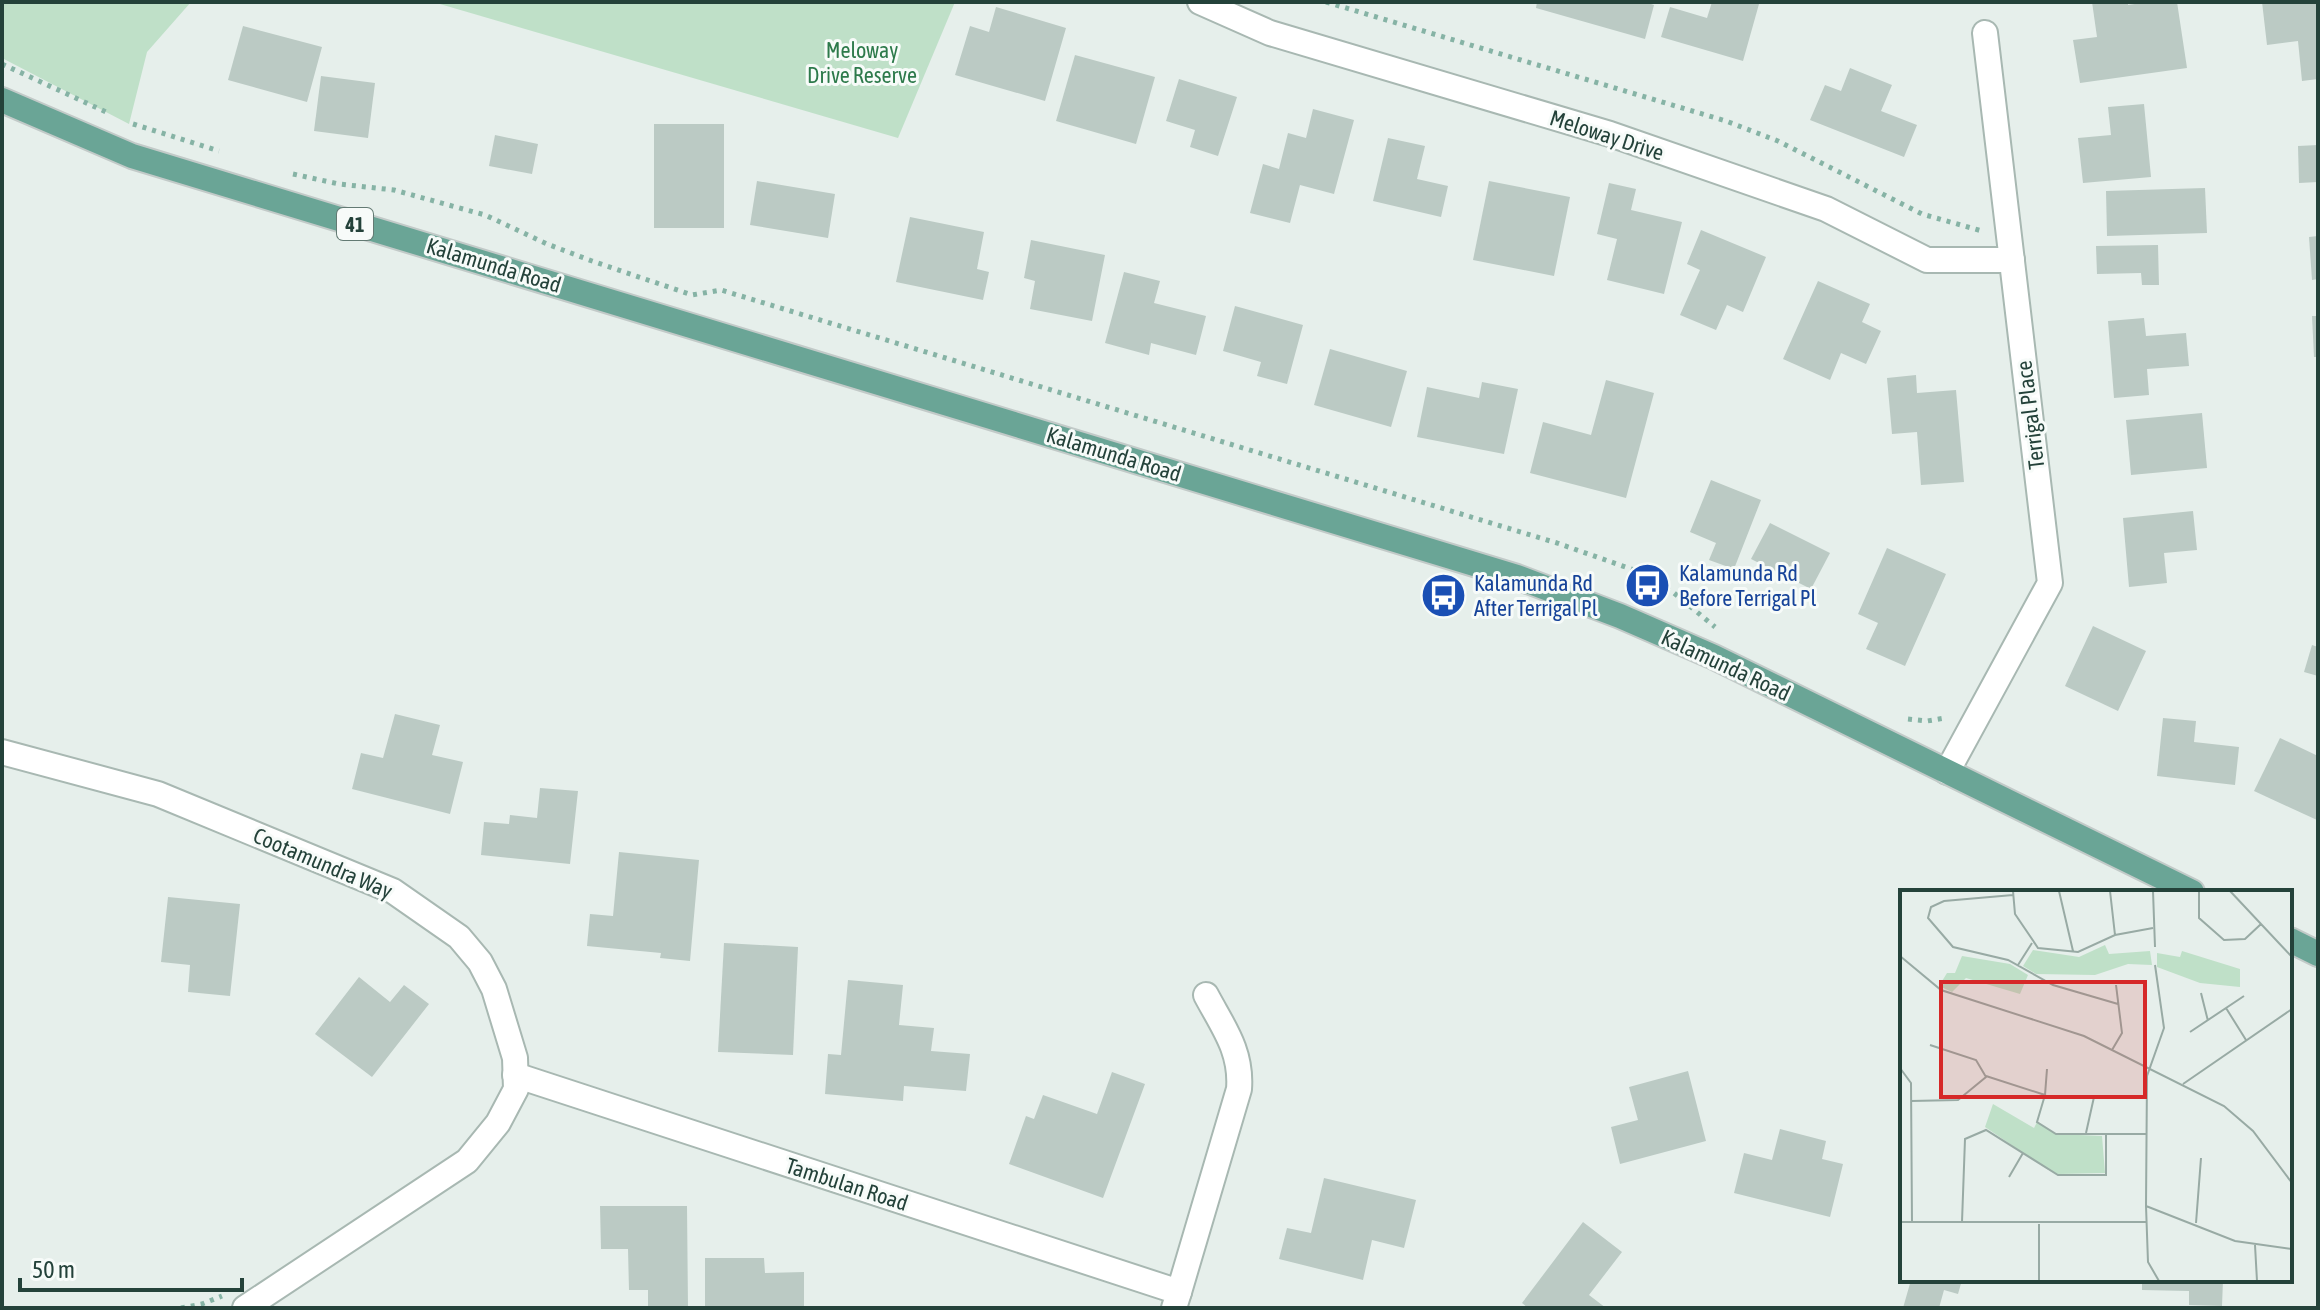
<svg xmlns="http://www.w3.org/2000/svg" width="2320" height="1310" viewBox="0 0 2320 1310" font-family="'Asap Condensed',sans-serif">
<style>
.green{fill:#bfe0c8}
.building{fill:#bbcac4}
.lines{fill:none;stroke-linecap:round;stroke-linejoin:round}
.minor-casing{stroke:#a8b8b2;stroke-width:28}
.major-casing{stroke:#c2cac8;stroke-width:28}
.path{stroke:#86b3a5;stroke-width:5;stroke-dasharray:4 6;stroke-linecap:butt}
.minor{stroke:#fff;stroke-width:24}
.major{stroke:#6aa596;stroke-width:24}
.labels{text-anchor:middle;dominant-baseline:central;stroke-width:6;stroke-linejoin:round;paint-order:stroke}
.shield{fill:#f7fbf9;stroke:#637a73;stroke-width:2}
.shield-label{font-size:20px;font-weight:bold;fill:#24423a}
.park-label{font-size:22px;fill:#2d7a4b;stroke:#f7fbf9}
.street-label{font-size:22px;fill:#24423a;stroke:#f7fbf9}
.transit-label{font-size:22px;fill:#164399;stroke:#f7fbf9;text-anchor:start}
.inset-road{fill:none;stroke:#98aaa4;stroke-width:2}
.view{fill:#d62828;fill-opacity:0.15;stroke:#d62828;stroke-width:4}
.inset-edge{fill:none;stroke:#24423a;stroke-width:4}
</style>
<rect width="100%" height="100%" fill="#e6efeb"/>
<g class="green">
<polygon points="4,2 191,2 147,52 129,124 2,58 2,5"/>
<polygon points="433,2 955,2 898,138"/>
</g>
<g class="building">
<polygon points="1537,2 1645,2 1654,5 1645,39 1536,8"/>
<polygon points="1712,2 1759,4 1743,61 1661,37 1670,7 1707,18"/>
<polygon points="2092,2 2128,2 2128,5 2148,2 2177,2 2187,68 2080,83 2073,40 2097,37"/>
<polygon points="2262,2 2318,2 2318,79 2302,81 2298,41 2267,45"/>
<polygon points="996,7 1066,28 1045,101 955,75 970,26 989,32"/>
<polygon points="243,26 322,47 307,102 228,80"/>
<polygon points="1075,55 1155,77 1136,144 1056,121"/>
<polygon points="1850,68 1892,85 1881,111 1917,125 1904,157 1810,120 1825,85 1841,91"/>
<polygon points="321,76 375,83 368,138 314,131"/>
<polygon points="1179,79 1237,97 1218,156 1190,147 1195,130 1166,121"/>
<polygon points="2144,104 2151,177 2083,183 2078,138 2111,135 2108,107"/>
<polygon points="1313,109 1354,120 1334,194 1300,185 1290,223 1250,213 1263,164 1279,169 1288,133 1306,138"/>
<rect x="654" y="124" width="70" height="104"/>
<polygon points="495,135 538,144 532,174 489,166"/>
<polygon points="1388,138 1425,146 1417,179 1448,186 1441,217 1373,201"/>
<polygon points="2318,145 2318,182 2299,183 2298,146"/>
<polygon points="757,181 835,194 828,238 750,225"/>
<polygon points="1489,181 1570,197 1554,276 1473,260"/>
<polygon points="1609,183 1636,189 1631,210 1682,222 1664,294 1607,280 1617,239 1597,234"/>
<polygon points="2205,188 2207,233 2107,236 2106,191"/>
<polygon points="910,217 984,232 977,269 989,272 983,300 896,282"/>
<polygon points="1701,230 1766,257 1743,312 1727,305 1716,330 1680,315 1700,270 1687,264"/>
<polygon points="2318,236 2318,279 2312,280 2309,237"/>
<polygon points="1031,240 1105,255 1092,321 1030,309 1035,281 1024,278"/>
<polygon points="2158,245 2159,285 2142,285 2141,273 2097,274 2096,246"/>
<polygon points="1124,272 1160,281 1154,303 1206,316 1196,355 1151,343 1149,355 1105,343"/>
<polygon points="1818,281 1870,304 1862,322 1881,331 1866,364 1841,353 1830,380 1783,359"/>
<polygon points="1235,306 1303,325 1287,384 1257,376 1261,362 1223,351"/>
<polygon points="2312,316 2318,316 2318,357 2314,357"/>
<polygon points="2144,318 2146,336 2186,333 2189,366 2147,369 2149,395 2114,398 2108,321"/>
<polygon points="1330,349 1407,371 1391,427 1314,405"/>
<polygon points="1916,375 1917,393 1956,390 1964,482 1921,485 1917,432 1892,434 1887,378"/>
<polygon points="1606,380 1654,393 1626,498 1530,473 1543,422 1591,435"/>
<polygon points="1482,382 1518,389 1504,454 1417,437 1427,387 1479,398"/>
<polygon points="2202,413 2207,468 2131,475 2126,420"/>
<polygon points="1711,480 1761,500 1734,569 1709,560 1716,543 1690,532"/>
<polygon points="2193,511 2197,550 2164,553 2167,583 2129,587 2123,518"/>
<polygon points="1770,523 1830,553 1811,589 1751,559"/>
<polygon points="1887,548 1946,574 1905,666 1866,649 1878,623 1858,614"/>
<polygon points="2093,626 2146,651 2118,711 2065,686"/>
<polygon points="2312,645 2318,647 2318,676 2304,672"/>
<polygon points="395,714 440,725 432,755 463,762 450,814 352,789 361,753 383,758"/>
<polygon points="2163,718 2196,721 2194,742 2239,747 2235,785 2157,776"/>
<polygon points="2280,738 2318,756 2317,820 2254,791"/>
<polygon points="540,788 578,791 570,864 481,855 484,822 509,824 510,815 537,818"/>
<polygon points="619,852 699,860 690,961 660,958 661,953 587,946 590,914 613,916"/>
<polygon points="168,897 240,904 230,996 188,992 190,965 161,962"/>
<polygon points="724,943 798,947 793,1055 718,1052"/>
<polygon points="359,977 390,1002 404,985 429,1004 372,1077 315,1034"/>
<polygon points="848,980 903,985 899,1025 934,1028 931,1051 970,1054 966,1091 904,1086 903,1101 825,1094 828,1054 841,1055"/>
<polygon points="1688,1071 1706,1141 1620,1164 1611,1127 1638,1120 1629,1087"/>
<polygon points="1112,1072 1145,1084 1103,1198 1009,1164 1026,1116 1034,1119 1043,1095 1097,1114"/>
<polygon points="1780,1129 1826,1141 1822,1159 1843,1164 1830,1217 1734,1193 1744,1153 1772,1160"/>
<polygon points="1324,1178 1416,1200 1404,1248 1372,1240 1363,1280 1279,1259 1287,1228 1311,1233"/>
<polygon points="600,1206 687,1206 688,1308 648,1308 648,1290 629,1290 628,1249 601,1249"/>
<polygon points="1583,1222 1622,1252 1589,1295 1606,1308 1528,1308 1522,1303"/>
<polygon points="705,1258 764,1258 765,1273 804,1272 804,1308 705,1308"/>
<polygon points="1911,1280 1962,1280 1958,1294 1944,1290 1939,1308 1903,1308"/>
<polygon points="2142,1280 2223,1280 2222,1306 2189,1305 2189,1291 2142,1290"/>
</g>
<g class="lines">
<defs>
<g id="minor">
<polyline points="1200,2 1270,33 1610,134 1826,209 1927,260 2012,260"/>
<polyline points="2,752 158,794 393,891 459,937 480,962 494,989 515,1058 516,1089 498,1123 467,1161 245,1308"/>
<polyline points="1947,772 2050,583 1985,33"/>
<polyline points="515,1075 1179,1292 1174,1308"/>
<path d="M1179,1292L1239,1089C1242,1051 1223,1027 1206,995"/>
</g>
<g id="major">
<polyline points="2,100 132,156 1517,577 1620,616 1714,657 2192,892"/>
<polyline points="2290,940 2318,954"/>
</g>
</defs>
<use href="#minor" class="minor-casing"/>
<use href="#major" class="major-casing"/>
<g class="path">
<polyline points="1326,2 1726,121 1778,141 1922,214 1982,231"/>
<polyline points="2,64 106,112"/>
<polyline points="133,124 219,151"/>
<polyline points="293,174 339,184 394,190 485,215 547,244 592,261 692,295 721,290 1557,543 1637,571 1674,593 1715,627"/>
<polyline points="1908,719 1927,721 1945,718"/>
<polyline points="181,1308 202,1304 222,1296"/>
</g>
<use href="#minor" class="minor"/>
<use href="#major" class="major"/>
</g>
<defs>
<symbol id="bus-disc" viewBox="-11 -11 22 22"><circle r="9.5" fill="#1a4fb4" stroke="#f7fbf9"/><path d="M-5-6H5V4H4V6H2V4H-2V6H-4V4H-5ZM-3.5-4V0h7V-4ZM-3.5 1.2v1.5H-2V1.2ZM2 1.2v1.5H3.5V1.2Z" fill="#fff"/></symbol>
</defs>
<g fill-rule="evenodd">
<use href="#bus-disc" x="1622" y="560" width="51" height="51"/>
<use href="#bus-disc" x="1418" y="570" width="51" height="51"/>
</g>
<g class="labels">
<rect class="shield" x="337" y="208" width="36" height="32" rx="6"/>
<g class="shield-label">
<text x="355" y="224">41</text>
</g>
<g class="park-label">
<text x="862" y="50">Meloway<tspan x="862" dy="25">Drive Reserve</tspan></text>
</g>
<g class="street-label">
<text transform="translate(1607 135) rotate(18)">Meloway Drive</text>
<text transform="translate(494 265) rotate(17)">Kalamunda Road</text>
<text transform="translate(2030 415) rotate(-97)">Terrigal Place</text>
<text transform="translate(1114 454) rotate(17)">Kalamunda Road</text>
<text transform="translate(1726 665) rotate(25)">Kalamunda Road</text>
<text transform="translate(323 863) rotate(23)">Cootamundra Way</text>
<text transform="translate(847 1184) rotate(18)">Tambulan Road</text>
</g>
<g class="transit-label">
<text x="1679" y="573">Kalamunda Rd<tspan x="1679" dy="25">Before Terrigal Pl</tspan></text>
<text x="1474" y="583">Kalamunda Rd<tspan x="1474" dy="25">After Terrigal Pl</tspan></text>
</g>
</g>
<g transform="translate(1900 890)">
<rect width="392" height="392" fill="#e6efeb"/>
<path d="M205,55L209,64L250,61L252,75L228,74L195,85L136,84L123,76L133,60L179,67ZM282,61L340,79V97L300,93L257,77V63L280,67ZM62,66L110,74L128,85L120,104L66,88L52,102L39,96L47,83H55ZM93,214L134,238L137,232L156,244L202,246L205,283L158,284L147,279L85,237Z" fill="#bfe0c8"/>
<path class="inset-road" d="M113,1L115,24L138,58L178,62L215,45L253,38M159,1L173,61M210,1L215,45M253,1L255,57M299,1V28L324,50L345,49L361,34M330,1L392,67M113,5L44,11L31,17L28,28L53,57L108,70L153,95L218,114M0,66L41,100L184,146L324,216L353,241L392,293M118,75L132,53M255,75L264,138L247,186L246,316L248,372L259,391M301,103L308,131M326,118L346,150M290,142L344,106M212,160L222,143L216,95M0,178L11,193L12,332M86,186L145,205L137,232L156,244H247M283,194L392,119M145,205L147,179M11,211L58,210L86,187L76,170L30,155M186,243L194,207M109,287L123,263M246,316L335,351L392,359M0,332H246M62,332L65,249L86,240L158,285H206V244M296,333L301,268M355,355L357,391M139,391V334"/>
<path class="view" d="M41,92H245V207H41Z"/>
<rect width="392" height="392" class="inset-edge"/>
</g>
<rect width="2320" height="1310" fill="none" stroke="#24423a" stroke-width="8"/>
<path d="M20 1278v12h222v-12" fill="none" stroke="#24423a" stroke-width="4"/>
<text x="32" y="1278" font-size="24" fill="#24423a" stroke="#f7fbf9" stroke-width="6" paint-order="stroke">50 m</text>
</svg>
